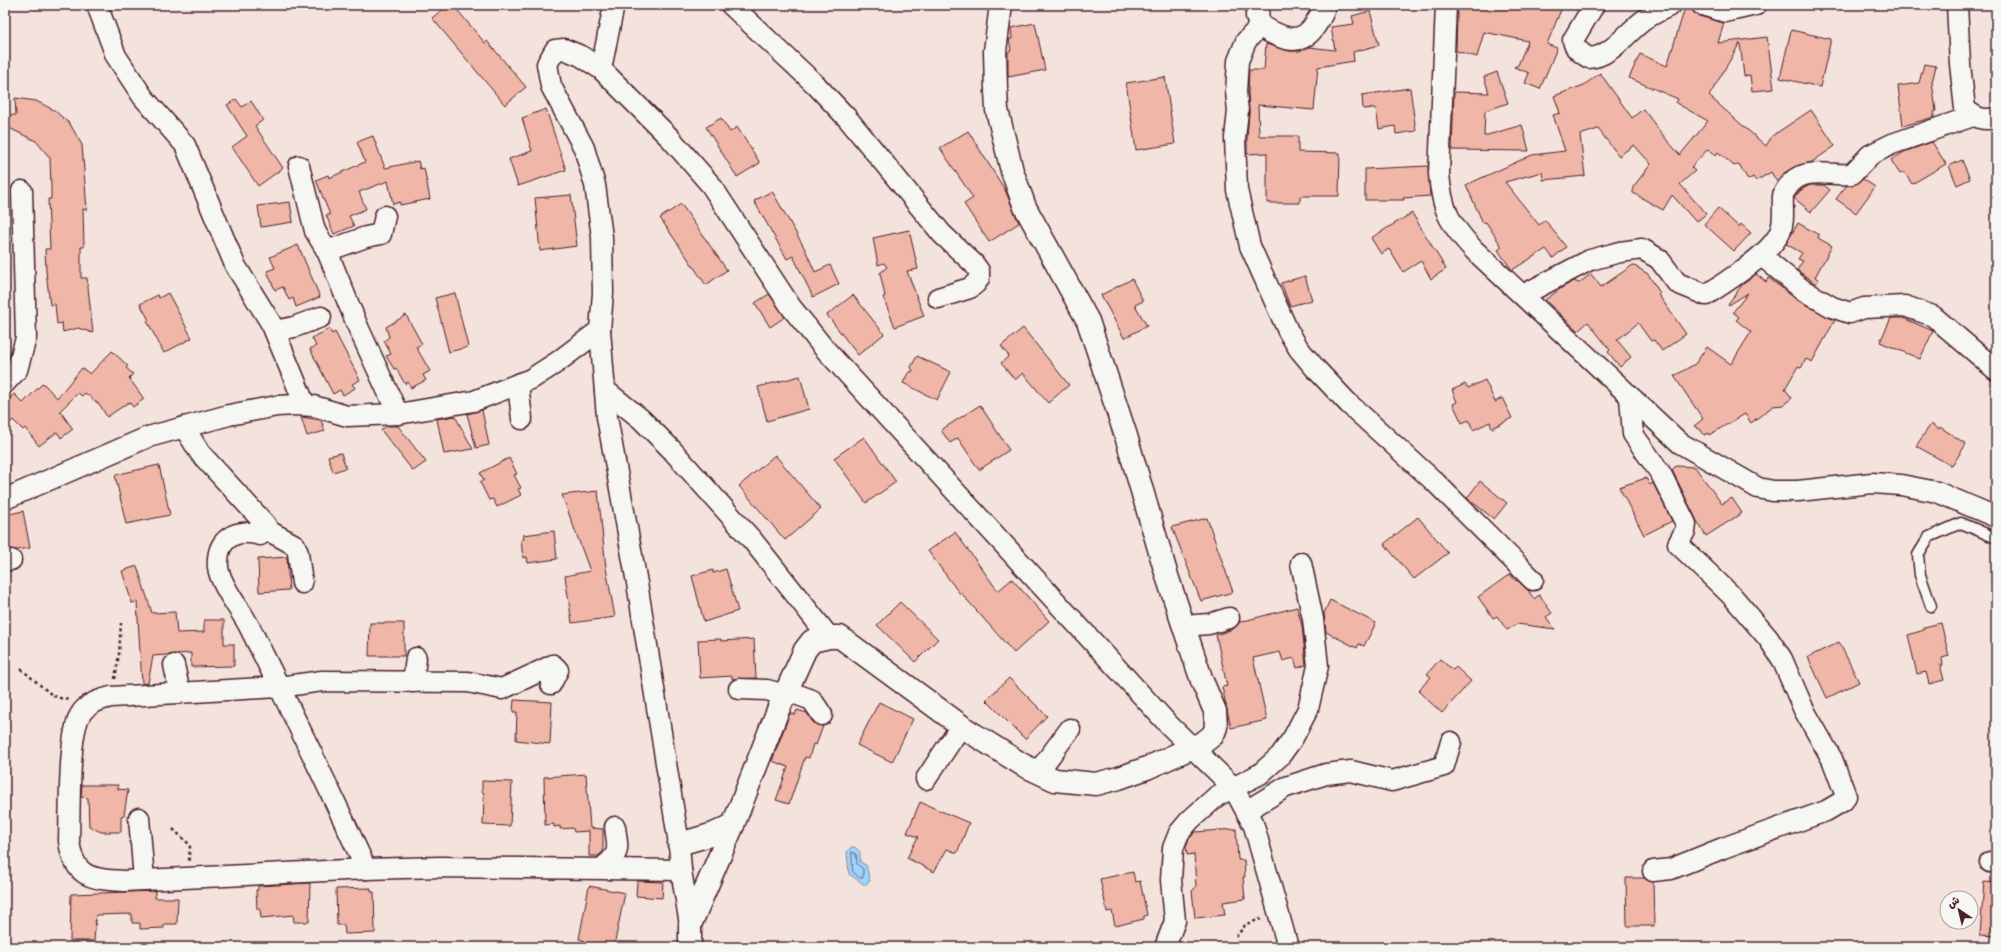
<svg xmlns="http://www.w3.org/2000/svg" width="2001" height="952" viewBox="0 0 2001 952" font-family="'Playpen Sans','Playpen Sans Arabic',sans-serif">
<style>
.water{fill:#9fd4fd;stroke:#7d8ca9}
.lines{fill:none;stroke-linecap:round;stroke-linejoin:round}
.shore{stroke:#6c677f;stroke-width:1}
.building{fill:#f0b7a8;stroke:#4a1f2b}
.lane-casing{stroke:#4a1f2b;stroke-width:13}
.street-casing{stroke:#4a1f2b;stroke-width:23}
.secondary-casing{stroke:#4a1f2b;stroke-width:25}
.path{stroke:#4a1f2b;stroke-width:2.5;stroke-dasharray:3 3;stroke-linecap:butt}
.lane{stroke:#f6f6f2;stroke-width:10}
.street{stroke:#f6f6f2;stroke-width:20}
.secondary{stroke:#f6f6f2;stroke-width:22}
</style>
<rect width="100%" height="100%" fill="#f4e3dc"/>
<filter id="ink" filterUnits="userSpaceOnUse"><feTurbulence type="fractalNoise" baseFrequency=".025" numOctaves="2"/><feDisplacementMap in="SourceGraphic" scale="8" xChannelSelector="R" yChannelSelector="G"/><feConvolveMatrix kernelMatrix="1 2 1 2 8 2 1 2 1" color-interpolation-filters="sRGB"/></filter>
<g filter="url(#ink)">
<polygon class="water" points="851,847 855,847 860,852 860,862 866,865 870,881 865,885 849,874 847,852"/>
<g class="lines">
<polygon class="shore" points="852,852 856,854 857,864 863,869 863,878 860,878 853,872"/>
</g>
<g class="building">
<polygon points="448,5 453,5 485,43 487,41 526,87 505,105 432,18"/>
<polygon points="1460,5 1563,5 1547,44 1557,48 1540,89 1525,83 1529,73 1514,67 1518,65 1528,41 1484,32 1477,57 1456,51 1457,14"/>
<polygon points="1685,8 1692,10 1699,16 1724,23 1718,43 1767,37 1774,89 1752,91 1750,75 1744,76 1740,43 1709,96 1766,146 1772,136 1811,110 1835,146 1812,162 1794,167 1784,173 1777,182 1771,172 1756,181 1753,177 1748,180 1739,164 1734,166 1718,152 1716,155 1708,149 1691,167 1695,171 1680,184 1706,214 1696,222 1672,195 1663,210 1633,193 1633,187 1651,164 1634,145 1619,156 1598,129 1580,135 1585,176 1543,180 1542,172 1505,182 1539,225 1545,220 1566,247 1553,258 1546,249 1512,270 1498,250 1502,247 1486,222 1483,223 1466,185 1532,155 1565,151 1553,115 1560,113 1554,96 1584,85 1600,73 1632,118 1643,109 1666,139 1680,155 1708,121 1676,103 1678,99 1629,78 1640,54 1667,66"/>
<polygon points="1370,11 1379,45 1353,52 1354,61 1318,67 1314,110 1258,105 1259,136 1298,136 1298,152 1340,153 1339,196 1300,196 1300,203 1267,203 1267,153 1247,154 1247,138 1249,112 1248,92 1249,70 1264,70 1266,44 1289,51 1299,51 1309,47 1335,50 1331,27 1354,24 1352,16"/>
<polygon points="1035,23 1045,70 1008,77 1008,52 1011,50 1009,39 1012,39 1011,28"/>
<polygon points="1791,30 1831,39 1820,87 1780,78"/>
<polygon points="1924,64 1936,66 1932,82 1936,111 1934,112 1934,117 1903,126 1898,86 1919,83"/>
<polygon points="1497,72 1508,103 1485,111 1484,136 1522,125 1529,151 1452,150 1454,92 1489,93 1484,77"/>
<polygon points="1165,77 1175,144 1136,150 1126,83"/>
<polygon points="1410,88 1416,131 1396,134 1395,126 1379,129 1376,108 1363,109 1362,95"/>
<polygon points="15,98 36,101 54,110 70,124 82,145 87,210 83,209 84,247 81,247 81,278 87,278 93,333 78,328 63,332 62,323 57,324 55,304 50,305 46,271 45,249 50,249 48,199 51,199 51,188 50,158 36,141 5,126 5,115 16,115"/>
<polygon points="236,99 242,107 251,101 263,120 255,126 283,168 258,186 232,147 247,136 227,105"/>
<polygon points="546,109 566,170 518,186 509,159 532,151 522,118"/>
<polygon points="721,118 730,132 737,127 760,163 737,177 706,127"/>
<polygon points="968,131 1005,190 1019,223 989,242 964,204 973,198 940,148"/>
<polygon points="373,136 385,168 418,161 420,169 424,168 430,199 400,205 400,202 393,204 388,181 359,192 366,209 349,216 354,226 334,234 326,215 330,215 316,180 328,175 329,178 365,162 357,142"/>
<polygon points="1932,142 1946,164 1912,184 1904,172 1900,174 1891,160 1904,152"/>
<polygon points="1962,160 1970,179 1957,185 1949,166"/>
<polygon points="1428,166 1430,196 1403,198 1404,200 1365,200 1365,169"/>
<polygon points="1863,179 1875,187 1856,213 1836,199 1846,186 1853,185"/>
<polygon points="1810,185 1824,185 1830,190 1811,212 1794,198 1801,190"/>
<polygon points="772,191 805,249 815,272 830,265 839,284 813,297 793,256 787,259 754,201"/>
<polygon points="571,195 577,246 540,251 535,198"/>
<polygon points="290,202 293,222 261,227 258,206"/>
<polygon points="681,204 727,270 706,285 660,218"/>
<polygon points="1718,208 1739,227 1741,224 1751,233 1734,251 1704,224"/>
<polygon points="1412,213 1446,269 1431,279 1421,261 1403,272 1389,249 1381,254 1371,238"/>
<polygon points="1798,223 1819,235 1818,238 1832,246 1815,277 1819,280 1816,284 1797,270 1803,261 1798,259 1802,253 1786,244"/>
<polygon points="909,230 918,269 907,271 924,316 895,327 883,297 885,296 880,273 887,267 884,263 878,265 873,238"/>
<polygon points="298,245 320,297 296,307 293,298 289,300 283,287 275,290 267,271 275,268 270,257"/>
<polygon points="1633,265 1648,274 1660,293 1658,294 1686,334 1662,351 1654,340 1651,341 1638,323 1617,340 1631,357 1620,367 1608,352 1610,350 1588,322 1578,331 1545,300 1563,287 1574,281 1579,283 1591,274 1601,287"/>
<polygon points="1756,274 1766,282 1769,278 1797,300 1835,320 1812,362 1806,359 1801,368 1798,366 1785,389 1792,398 1783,405 1773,406 1751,423 1745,414 1709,435 1708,433 1704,435 1701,430 1694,426 1703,419 1674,376 1695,364 1707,347 1731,364 1751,332 1736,320 1739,317 1733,312 1748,293 1729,305 1728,304 1742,285"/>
<polygon points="1305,276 1312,300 1290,306 1281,283"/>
<polygon points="1132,279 1143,301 1135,305 1147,326 1124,338 1101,295"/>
<polygon points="168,293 192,338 164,353 147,321 149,320 140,304 158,295 159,298"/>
<polygon points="455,293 468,347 449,352 435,298"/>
<polygon points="769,294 785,317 770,327 755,303"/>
<polygon points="853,295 884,334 858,355 827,315"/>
<polygon points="406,315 422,344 416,347 430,371 423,375 426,380 411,388 408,382 405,384 396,368 394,369 386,356 391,354 384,341 389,337 386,327"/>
<polygon points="1891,318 1903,318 1933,331 1920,359 1880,342"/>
<polygon points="1023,328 1069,385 1048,403 1023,373 1015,380 1001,363 1009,356 1001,346"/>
<polygon points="329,329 332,334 335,332 360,380 352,384 355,388 343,395 340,390 333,394 310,349 316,346 312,338"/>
<polygon points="112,351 128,366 126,368 133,374 129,378 144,399 133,407 129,402 107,417 100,405 85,393 82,396 78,393 60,411 73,429 61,438 57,432 39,446 25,428 23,430 13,420 5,428 5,403 14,394 23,403 43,383 57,398 82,368 90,374"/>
<polygon points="917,356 951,372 937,400 903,383 908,373 913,371 911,367"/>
<polygon points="800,376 809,409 767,421 758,387"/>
<polygon points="1485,380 1495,402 1502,398 1512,418 1492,428 1490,422 1473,430 1469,420 1462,423 1453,404 1457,402 1452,390 1465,384 1468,388"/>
<polygon points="980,405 1009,450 979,470 958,438 950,443 941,430"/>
<polygon points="482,410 489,445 476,448 467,414"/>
<polygon points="455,416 473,449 444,454 437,419"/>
<polygon points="301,417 321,420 325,431 307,436"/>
<polygon points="1931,424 1939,429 1940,427 1966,444 1952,466 1916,446"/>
<polygon points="387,426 398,426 426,462 413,471 381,430"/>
<polygon points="864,437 896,482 866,503 834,458"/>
<polygon points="341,453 346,468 333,472 328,456"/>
<polygon points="775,455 821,509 785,540 739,486"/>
<polygon points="509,458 517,474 514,475 521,488 518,489 521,495 497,507 493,499 489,500 480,482 484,480 480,473"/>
<polygon points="159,465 170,515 126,524 115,475"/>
<polygon points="1676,466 1695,467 1722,504 1732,498 1742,513 1706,536 1697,521 1672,470"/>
<polygon points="1646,478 1650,485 1653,483 1672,521 1644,535 1619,487"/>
<polygon points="1480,481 1507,503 1494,519 1467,498"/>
<polygon points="598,491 606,568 615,617 572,623 565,576 590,571 562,495"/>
<polygon points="23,511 30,548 17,550 5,549 5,515"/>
<polygon points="1418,517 1448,553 1414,579 1384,544"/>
<polygon points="1207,518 1233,592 1201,601 1172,527"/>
<polygon points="554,531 557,559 528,563 527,557 523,558 521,540 524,539 523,535"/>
<polygon points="955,532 998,591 1012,579 1049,621 1014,653 961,593 960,594 928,551"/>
<polygon points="287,557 289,590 259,592 258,559"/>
<polygon points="137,566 152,613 175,612 177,633 204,632 204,620 224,620 224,644 234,644 234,666 191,667 191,653 153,656 148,683 142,684 137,602 132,603 122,571"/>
<polygon points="726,569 738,611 704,622 692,576 713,570 713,573"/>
<polygon points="1510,574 1516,581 1517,580 1528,590 1534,599 1539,595 1552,613 1546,617 1555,629 1517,624 1507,630 1497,616 1493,618 1478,597"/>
<polygon points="1330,600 1376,623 1364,646 1359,644 1357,648 1326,632 1324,613"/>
<polygon points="900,602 938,639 915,662 877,625"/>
<polygon points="1297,607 1302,626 1306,665 1297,668 1294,658 1283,661 1280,652 1253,658 1267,720 1231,728 1222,687 1227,686 1216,635 1233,629 1240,622"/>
<polygon points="370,623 404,623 404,656 369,656"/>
<polygon points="1941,623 1949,656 1942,658 1943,665 1940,665 1944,680 1929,684 1926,672 1917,674 1908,635 1924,630 1924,627"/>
<polygon points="721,639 721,641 754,639 756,678 732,679 732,676 700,678 698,640"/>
<polygon points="1839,642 1859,682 1827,698 1808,657"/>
<polygon points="1440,659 1453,670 1456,667 1471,681 1442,713 1418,691 1431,677 1427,674"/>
<polygon points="1009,678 1047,716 1025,739 986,700"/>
<polygon points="514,700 552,702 550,744 516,740 517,712 513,712"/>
<polygon points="879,702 913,719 892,762 857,745"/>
<polygon points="797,710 807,713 812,721 817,725 823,726 816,745 813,744 809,758 805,757 789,804 776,800 788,767 772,761 790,713 795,715"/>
<polygon points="586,774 590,828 603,829 603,852 598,856 589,856 589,831 574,832 573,828 560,829 560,826 554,827 554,824 545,825 544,777"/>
<polygon points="482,781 512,782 510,826 483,825 484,793 482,792"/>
<polygon points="82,785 118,785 118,789 128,790 124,815 121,816 121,832 101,832 89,826 88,798 81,797"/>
<polygon points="920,802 969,823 957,853 947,849 934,872 907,858 918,837 907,833"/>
<polygon points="1236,829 1238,860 1244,860 1245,877 1243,877 1245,899 1223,902 1225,915 1195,918 1192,891 1196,887 1194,854 1187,855 1186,847 1189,839 1195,832"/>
<polygon points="1133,872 1135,882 1140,881 1147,915 1144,916 1144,919 1115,926 1112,911 1107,912 1100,879"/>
<polygon points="1626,878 1644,878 1653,882 1654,926 1627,926"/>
<polygon points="637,881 663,882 662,898 636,896"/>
<polygon points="1984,882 1996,883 1996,936 1980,935"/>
<polygon points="310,883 309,922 294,922 293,915 261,918 260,909 257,909 256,890 258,890 258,886"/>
<polygon points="589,886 625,893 614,946 592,947 584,945 585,941 579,939"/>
<polygon points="371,888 371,892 374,892 375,933 345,934 344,925 337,925 336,889"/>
<polygon points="155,891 155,898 178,898 177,924 164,924 164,928 140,929 140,923 132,923 132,914 96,915 94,941 70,941 71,894"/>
</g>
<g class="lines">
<defs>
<polyline id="lane" points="1931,606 1920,575 1918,555 1929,537 1961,523 1996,538"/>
<g id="street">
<polyline points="97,5 116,56 143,97 185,145 235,265 272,325 305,405"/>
<polyline points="731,5 816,85 848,119 942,234 974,264 979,271 979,278 976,283 970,288 938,298"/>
<path d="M1446,5L1439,174C1442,210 1449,223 1474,250L1680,443L1758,488L1773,491H1798L1872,483L1901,485L1937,492L1996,517"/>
<path d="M1594,5L1573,40C1574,49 1581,53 1589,58C1611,57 1627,32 1644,20C1652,14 1662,10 1671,5"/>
<polyline points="1702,5 1725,12 1756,5"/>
<path d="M1957,5L1960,64L1965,109C1976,118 1983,121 1996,118"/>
<polyline points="1260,26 1246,41 1238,61 1236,92 1238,111 1235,138 1237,190 1250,246 1288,331 1299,349 1315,368 1349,404 1436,483 1533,580"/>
<polyline points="601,69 614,5"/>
<polyline points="299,166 315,231 327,251 358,327 398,414"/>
<polyline points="327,251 366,237 381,234 385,216"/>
<polyline points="1762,256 1803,290 1832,307 1850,313 1864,308 1905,306 1933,316 1996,370"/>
<path d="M1523,295L1590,260L1620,252L1642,249L1659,259L1677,283L1706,295C1726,282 1771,254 1780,232C1785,221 1782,208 1783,196C1783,193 1785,191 1787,188C1801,165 1830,176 1852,174L1870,155L1892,144L1973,116"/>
<polyline points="275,331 294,327 321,317"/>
<polyline points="5,383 17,370 26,338 22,191"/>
<polyline points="518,384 522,419"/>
<polyline points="605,390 641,419 671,449 753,541 829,637"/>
<polyline points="1630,398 1633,434 1661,474 1686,524 1685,531 1678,544 1733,597 1768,638 1782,659 1804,710 1832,759 1846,796 1843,801 1826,811 1723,848 1671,869 1653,871"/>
<path d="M184,427L200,453L266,525L267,530L260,535C235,528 216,539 218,567C220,585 241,610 249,626C289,706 329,787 366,869"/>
<polyline points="5,499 148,437 229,415 277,406 297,405 314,406 347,416 398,414 474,401 531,379 556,363 600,330"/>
<polyline points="267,530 295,545 298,553 302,583"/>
<polyline points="5,561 11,560"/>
<polyline points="1184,626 1209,624 1229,618"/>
<polyline points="174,665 180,693"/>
<polyline points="413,682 416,658"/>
<path d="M551,684L558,670L553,665L502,689L468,682L322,681L279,687L111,697C100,700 87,703 80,715C68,737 70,813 69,841C74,878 91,879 124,881L366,869L440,867L681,870"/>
<polyline points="739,689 767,690 785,695"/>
<polyline points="787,691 812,700 822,715"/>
<polyline points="1038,772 1070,729"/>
<polyline points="926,779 961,726"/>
<polyline points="1246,811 1286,787 1326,774 1351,771 1392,781 1444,766 1451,742"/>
<polyline points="139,818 144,880"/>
<polyline points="1990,862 1996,862"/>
<path d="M602,868C621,853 618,850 615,827"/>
<polyline points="690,925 681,870 679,844 637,583 607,417 600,330 603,293 602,237 595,185 584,148 551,86 547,64 555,50 564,49 581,56 601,69 671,139 711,185 791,307 823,347 1169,725 1233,787 1254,826 1288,947"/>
<polyline points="1165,947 1175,921 1171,880 1173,848 1179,833 1190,820 1217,796 1260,774 1280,756 1293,738 1308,709 1318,666 1313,619 1301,563"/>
</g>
<g id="secondary">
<path d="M1258,5L1257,16L1260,26C1279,37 1300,49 1315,25C1319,19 1323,12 1325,5"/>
<polyline points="679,844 714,834 733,825"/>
<polyline points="690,947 690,925 733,825 778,710 805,650 812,641 829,637 840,637 967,730 1023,765 1055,780 1096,784 1119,778 1147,768 1204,742 1213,735 1216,727 1215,711 1202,681 1167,576 1126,436 1088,321 1025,207 1012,171 997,110 996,90 995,51 1001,5"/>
</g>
</defs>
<use href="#lane" class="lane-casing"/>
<use href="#street" class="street-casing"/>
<use href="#secondary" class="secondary-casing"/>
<g class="path">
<polyline points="21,669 52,695 60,698 70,699"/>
<polyline points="115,679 119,654 121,623"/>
<polyline points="173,829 190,845 189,861"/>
<polyline points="1236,937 1246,924 1261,919"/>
</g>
<use href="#lane" class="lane"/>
<use href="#street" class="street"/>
<use href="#secondary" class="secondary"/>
</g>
</g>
<rect width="2001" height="952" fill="none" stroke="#f6f6f2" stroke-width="20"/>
<rect x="10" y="10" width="1981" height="932" fill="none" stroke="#4a1f2b" stroke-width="1.5" filter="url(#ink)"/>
<g transform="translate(1959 910) rotate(325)"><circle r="19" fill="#f6f6f2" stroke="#b1a0a2"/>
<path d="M0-3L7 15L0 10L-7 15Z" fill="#4a1f2b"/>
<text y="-6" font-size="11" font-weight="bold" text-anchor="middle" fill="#4a1f2b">ش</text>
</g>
</svg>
